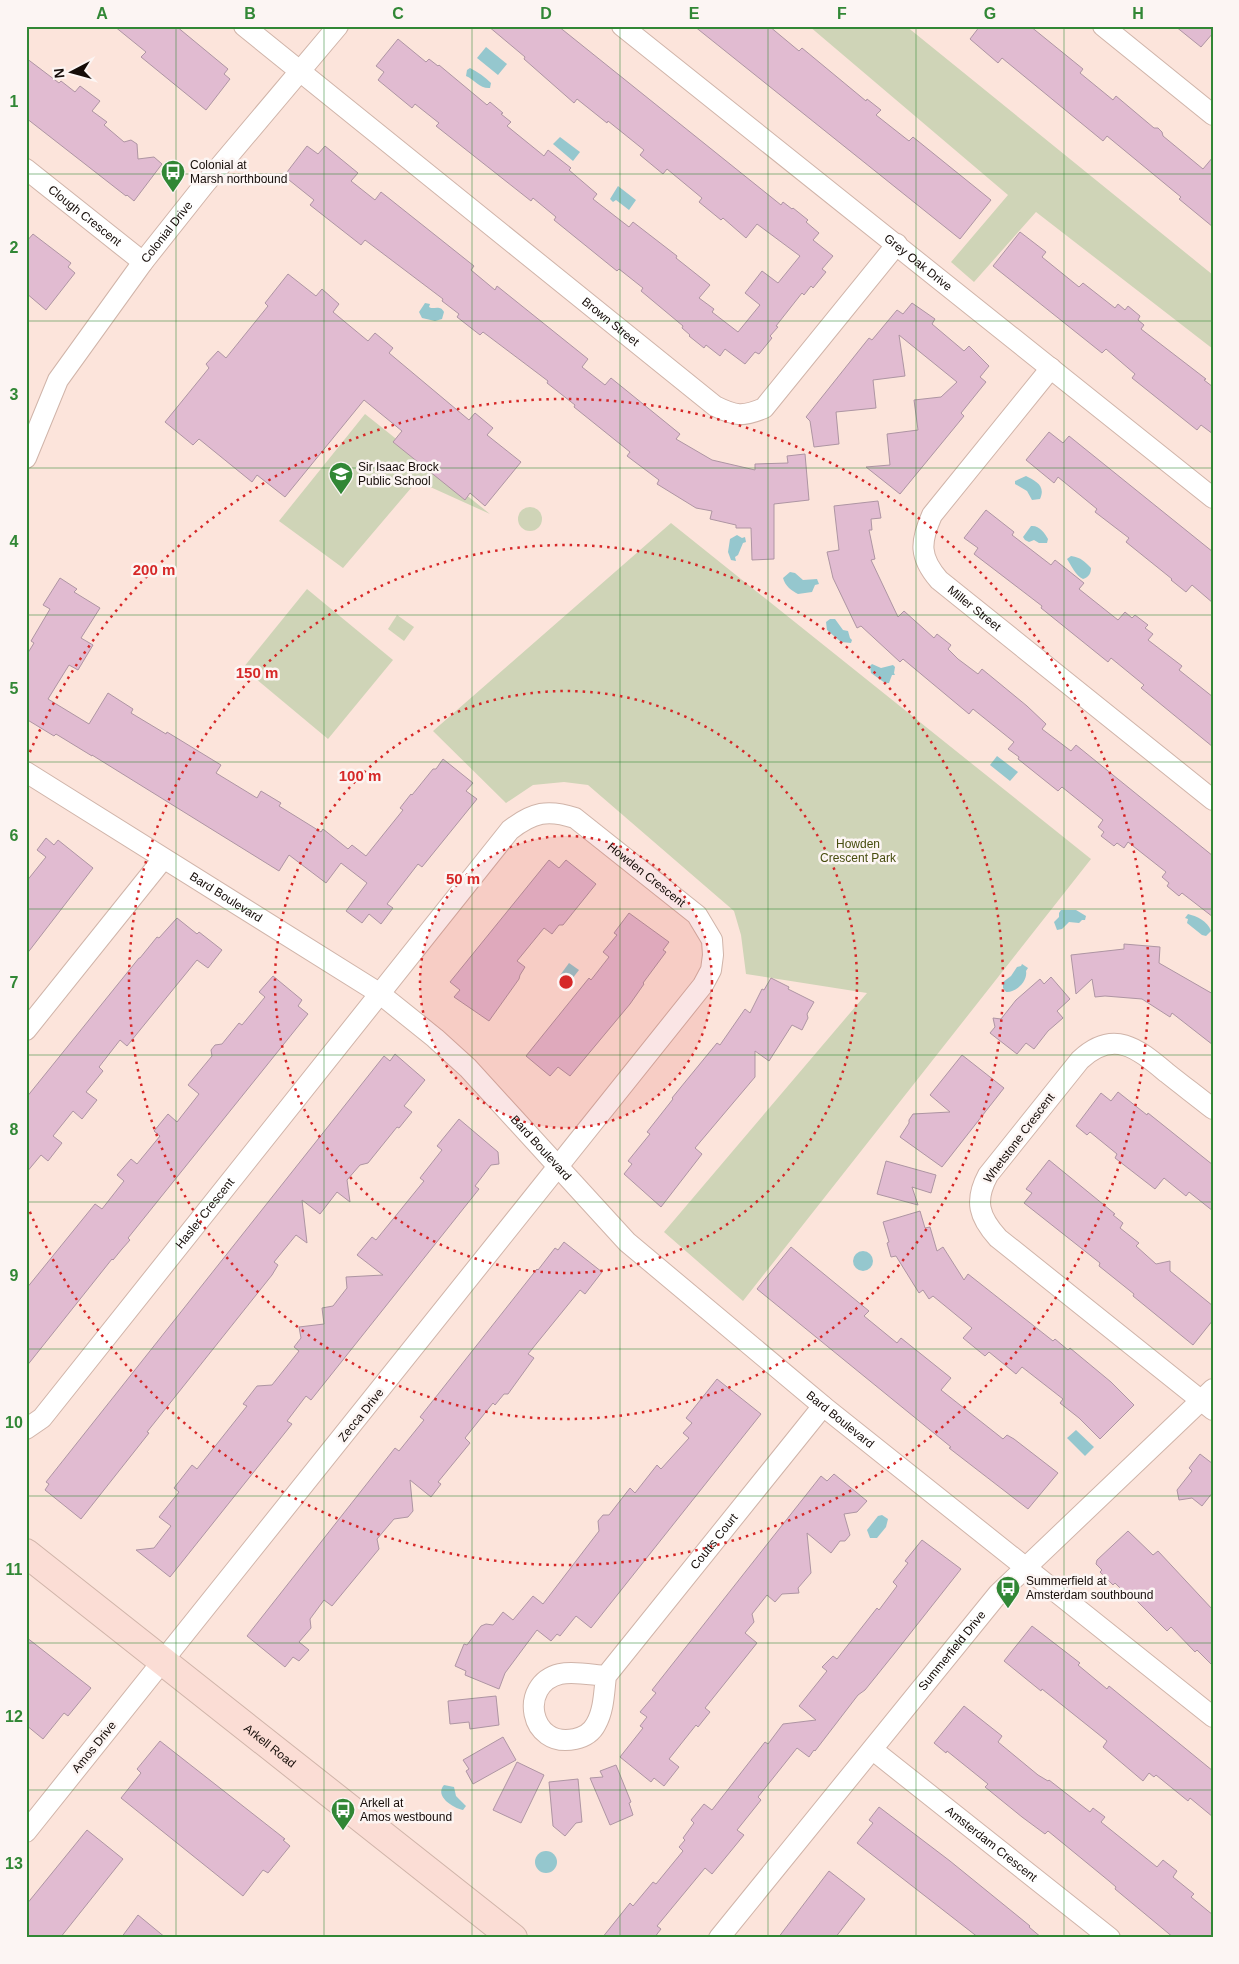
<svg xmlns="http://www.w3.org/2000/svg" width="1239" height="1964" viewBox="0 0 1239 1964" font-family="Helvetica,sans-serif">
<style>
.green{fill:#cfd4b7}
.water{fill:#95c7ce}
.building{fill:#e1bbd1;stroke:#ae95a3}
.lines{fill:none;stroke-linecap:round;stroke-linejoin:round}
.minor-casing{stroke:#d0b4a9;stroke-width:22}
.secondary-casing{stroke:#d0b4a9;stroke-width:30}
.minor{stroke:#fff;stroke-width:20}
.secondary{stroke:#fbddd5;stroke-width:28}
.grid{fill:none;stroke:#318735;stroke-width:1;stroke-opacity:0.55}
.ring{fill:none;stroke:#d62828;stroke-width:2.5;stroke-dasharray:2.5 5}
.labels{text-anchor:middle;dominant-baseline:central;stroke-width:5;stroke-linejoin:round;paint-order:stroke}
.poi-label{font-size:12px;fill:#150c08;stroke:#fcf5f3;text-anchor:start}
.street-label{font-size:12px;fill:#150c08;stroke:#fcf5f3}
.park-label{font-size:12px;fill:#474d0e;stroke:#fcf5f3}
.centre{fill:#d62828;stroke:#fcf5f3;stroke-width:2.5}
.ring-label{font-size:15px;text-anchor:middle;font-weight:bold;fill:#d62828;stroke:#fcf5f3;stroke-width:5;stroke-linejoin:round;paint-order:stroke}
.neatline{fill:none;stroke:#318735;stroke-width:2}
.grid-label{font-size:16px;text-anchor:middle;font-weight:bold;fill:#318735}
</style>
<rect width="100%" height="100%" fill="#fce4db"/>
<g class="green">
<polygon points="809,26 906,26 1213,275 1213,349 1036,212 974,282 951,262 1008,195"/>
<polygon points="365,414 490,514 417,481 343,568 279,521"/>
<circle cx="530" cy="519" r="12"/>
<polygon points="671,523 1091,859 743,1301 664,1232 867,993 746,974 741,935 734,911 588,785 564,782 533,785 506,803 433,731"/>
<polygon points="307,589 393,660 328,739 243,668"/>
<polygon points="397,615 414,627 404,641 388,629"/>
</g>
<g class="water">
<polygon points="486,47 507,64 498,75 477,58"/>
<path d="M470,68C478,72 485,77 491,83L490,88C480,89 475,80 466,76L467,70Z"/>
<polygon points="560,137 580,152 573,161 553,144"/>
<polygon points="618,186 636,200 629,210 616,200 613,202 610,199"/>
<path d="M425,303L430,304L429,307L431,308C437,308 441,306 444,312L442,319L435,321L422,318L419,312Z"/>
<path d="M1026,476C1036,481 1046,486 1040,499L1032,500L1027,491L1015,484V481Z"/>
<path d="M1031,526C1039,525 1045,533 1048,539L1047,543H1039L1034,540L1029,542L1025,540L1023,537Z"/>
<polygon points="737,535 742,538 745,537 746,542 743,543 738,555 735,557 736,561 731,560 728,552 730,539"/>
<path d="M1071,556C1082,558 1084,561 1091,568C1091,573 1089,577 1083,579C1076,576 1071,565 1067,559Z"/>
<path d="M790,572L795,573L803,580L817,579L819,584L815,585L812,592L798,594C792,591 785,586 783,578Z"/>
<polygon points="830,619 835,619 843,630 848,631 850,638 852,640 851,643 841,642 827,630 826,622"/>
<polygon points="872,664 881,668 893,665 895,667 894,673 895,675 892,675 889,683 885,683 871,673 870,666"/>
<polygon points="997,756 1018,772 1010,781 990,765"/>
<polygon points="1061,910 1076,910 1086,916 1085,920 1082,920 1079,923 1069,922 1062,929 1057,930 1054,922 1059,917 1059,913"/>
<path d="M1188,914C1196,916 1208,921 1211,931L1206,936L1202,935L1187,923L1188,919L1185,918Z"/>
<polygon points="569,963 579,970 568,984 563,986 558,978"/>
<path d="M1022,964L1028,968L1026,971C1028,981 1016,993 1006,992L1003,988V982L1011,976L1017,967L1021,966Z"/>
<circle cx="863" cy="1261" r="10"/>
<polygon points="1076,1430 1094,1447 1085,1456 1067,1438"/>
<polygon points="882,1515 888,1519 886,1527 877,1538 870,1538 867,1530 878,1516"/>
<path d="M444,1785L454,1787L456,1796L466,1806L463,1810C453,1808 434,1796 444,1785Z"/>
<circle cx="546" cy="1862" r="11"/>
</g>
<g class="building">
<polygon points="114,26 176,26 228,69 224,74 230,79 206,110 141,57 146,52"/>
<polygon points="488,26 558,26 781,205 783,202 792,209 793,208 808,220 806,222 819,233 813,240 833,256 822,269 826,272 813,288 811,286 804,295 802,293 776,326 778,327 770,336 772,338 759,354 755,352 745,364 725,349 720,356 706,345 704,348 689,336 690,335 682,328 683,326 641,291 643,288 619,269 617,271 554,220 556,217 533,198 531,201 436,126 439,123 415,104 412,108 378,80 384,72 376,66 398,39 426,62 429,59 438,66 439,65 487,105 490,102 503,113 501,114 511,122 507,126 544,156 548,150 571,168 569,170 597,194 593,199 629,227 633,222 677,256 676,258 710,285 699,298 714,309 712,312 738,332 760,305 745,293 762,271 778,283 800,256 757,224 746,238 723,218 721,220 699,202 702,198 667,169 663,174 640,155 644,150 608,121 607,123 577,99 574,103 524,59 525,57"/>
<polygon points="694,26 769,26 799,51 802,48 866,101 867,99 881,110 876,115 909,141 913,137 991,200 960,239"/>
<polygon points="980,26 1030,26 1083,69 1080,73 1113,100 1116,96 1154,128 1158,128 1162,132 1163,136 1203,169 1213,157 1213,227 1179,199 1181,197 1107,136 1103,141 1002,58 998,63 970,39"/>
<polygon points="1175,26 1213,26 1213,33 1201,47"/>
<polygon points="26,58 59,83 61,81 75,92 80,86 100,101 92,111 107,122 104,125 124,142 131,140 137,144 138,159 154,157 162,164 134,201 127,195 126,196 26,118"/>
<polygon points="307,146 318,154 325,146 358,173 351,181 375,200 381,192 425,227 474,266 471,270 495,290 497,286 588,359 582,367 605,385 611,378 680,434 676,439 712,460 755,470 755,464 788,463 787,456 805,454 809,500 774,504 774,559 752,560 751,528 736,528 736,525 710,519 712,511 696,508 657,484 659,480 627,456 630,452 574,407 575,405 547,383 548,381 483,332 480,335 457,317 459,314 442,301 443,299 365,240 361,245 310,205 314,200 284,176"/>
<polygon points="1020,232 1046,252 1042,257 1079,287 1083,283 1115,308 1118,304 1125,310 1128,306 1140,316 1138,320 1144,325 1141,329 1206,379 1204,380 1213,387 1213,434 1201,425 1197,430 1132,378 1135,374 1106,349 1102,353 993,266"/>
<polygon points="33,234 71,263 68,267 75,273 46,310 26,293 26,242"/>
<polygon points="288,274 316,296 322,289 339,304 333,312 368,341 375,333 393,348 389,353 469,420 475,413 493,428 487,435 521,462 485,506 470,493 465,500 393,442 402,431 364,400 285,497 257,475 252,482 199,439 193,445 165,422 209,368 206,364 218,351 226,358 268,306 265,303"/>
<polygon points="912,303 935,319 932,324 964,351 969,346 989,366 980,377 986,382 961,413 964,416 900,494 866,467 890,465 887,434 918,430 914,400 941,397 957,382 899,335 905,376 873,380 876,408 836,412 839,444 814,447 810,421 806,417 869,338 872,340 897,310 903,314"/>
<polygon points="1049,432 1063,443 1069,436 1213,552 1213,603 1192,585 1186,592 1171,580 1172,579 1126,542 1129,538 1095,512 1097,509 1058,477 1054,483 1026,460"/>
<polygon points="878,501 881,518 871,519 872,530 869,530 875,559 871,560 898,617 904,611 934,638 937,634 951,645 948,649 958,659 978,674 982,669 1027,706 1046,724 1042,729 1071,751 1076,745 1213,856 1213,917 1182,893 1179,896 1167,886 1169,883 1162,877 1166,872 1128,842 1124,848 1117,843 1114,846 1101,836 1104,832 1098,827 1103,820 1062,787 1058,791 1018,759 1019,757 1008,749 1014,742 973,709 969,714 903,659 900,662 861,626 857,628 833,578 827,552 839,550 834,506"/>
<polygon points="986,510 1014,532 1012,535 1051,565 1055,560 1084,583 1079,589 1118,620 1125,612 1132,618 1135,615 1148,625 1145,628 1153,634 1148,640 1182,666 1179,670 1213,697 1213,747 1141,688 1144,685 1111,658 1108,662 1041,608 1042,606 974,554 978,548 964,538"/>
<polygon points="60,578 77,589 74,592 100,608 81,638 93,645 78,670 69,665 48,699 89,724 108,693 133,709 131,713 166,734 167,732 221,765 216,773 257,798 261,791 281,803 279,806 321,832 323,829 348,849 352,845 366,856 403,810 400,808 411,794 412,795 433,769 436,769 443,759 473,783 466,791 477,799 422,867 418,864 387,904 393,908 381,924 369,914 362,923 346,911 367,883 341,863 326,883 289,855 279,871 92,755 92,756 56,734 54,736 26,719 26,656 34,643 31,641 50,609 43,605"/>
<polygon points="46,838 54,845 58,840 93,868 26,955 26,882 46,857 37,850"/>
<polygon points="549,860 559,868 566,860 596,884 563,925 559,925 552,934 544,928 517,961 525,967 520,975 519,979 489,1021 454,997 460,990 450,982"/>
<polygon points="629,913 669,942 663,950 666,952 643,983 644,984 630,1004 570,1076 558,1067 550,1076 526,1056 589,978 591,980 609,957 603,952 617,935 614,933"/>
<polygon points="177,918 197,934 199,932 222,950 208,968 197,960 127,1046 120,1040 99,1067 103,1071 86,1092 97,1100 82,1119 73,1111 53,1136 62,1143 48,1161 41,1155 26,1173 26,1098 139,958 140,958 157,937 159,938"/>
<polygon points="1124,944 1160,947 1159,963 1213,994 1213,1045 1172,1013 1170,1017 1142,999 1105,996 1095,997 1092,979 1076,994 1071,955 1124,949"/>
<polygon points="273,976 302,1000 298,1006 308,1014 128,1238 130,1240 122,1249 113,1260 112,1259 26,1367 26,1289 95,1204 102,1209 124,1181 117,1175 131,1159 137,1164 160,1136 154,1131 168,1114 177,1122 199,1094 188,1085 212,1056 211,1050 215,1045 222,1044 239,1023 242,1025 265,997 259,992"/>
<polygon points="1051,977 1070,999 1057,1011 1063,1018 1048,1031 1034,1049 1026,1043 1017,1054 990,1033 995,1027 993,1018 1001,1019 1016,1000 1040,979 1044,984"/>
<polygon points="771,978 789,987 788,989 814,1002 807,1014 808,1018 802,1030 792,1025 769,1061 755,1051 755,1077 695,1148 702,1154 661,1207 624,1174 632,1164 628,1161 650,1134 647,1132 673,1099 672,1098 717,1043 720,1045 745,1009 750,1013 762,989 764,990"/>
<polygon points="395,1054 425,1080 404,1106 412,1112 399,1128 397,1127 368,1163 360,1165 347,1180 350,1202 337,1192 320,1214 302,1200 307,1243 296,1235 274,1262 278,1265 272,1275 147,1432 149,1433 81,1519 45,1490 49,1484 46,1482 384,1056 390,1061"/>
<polygon points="962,1055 1004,1088 942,1167 900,1137 909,1123 909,1120 913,1114 950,1112 930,1095"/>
<polygon points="1118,1092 1147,1115 1148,1113 1213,1165 1213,1211 1189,1192 1186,1196 1164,1178 1155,1189 1115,1158 1117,1154 1090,1132 1087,1135 1076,1126 1101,1093 1111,1101"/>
<polygon points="459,1119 498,1152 499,1164 491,1165 475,1186 479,1189 311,1400 306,1396 287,1421 292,1424 170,1577 136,1550 154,1548 171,1526 159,1517 179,1492 174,1488 192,1465 197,1469 247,1406 243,1404 257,1386 272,1385 299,1351 294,1347 301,1338 299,1327 324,1324 322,1308 333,1306 347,1288 346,1277 383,1275 357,1255 372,1237 376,1240 424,1181 420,1178 442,1150 437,1146"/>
<polygon points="1049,1160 1115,1214 1113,1215 1123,1223 1120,1228 1139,1243 1136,1246 1156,1264 1170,1261 1170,1271 1213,1306 1213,1320 1193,1345 1133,1296 1134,1294 1099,1266 1100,1263 1024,1203 1032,1193 1026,1189"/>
<polygon points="886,1161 936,1175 931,1193 912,1187 918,1205 877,1194"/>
<polygon points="920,1211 925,1228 930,1227 937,1251 943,1247 964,1280 968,1274 1053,1341 1055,1339 1068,1350 1070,1348 1111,1382 1134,1405 1100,1439 1079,1418 1060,1403 1063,1399 1022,1367 1016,1374 989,1352 985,1356 963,1338 972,1328 933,1296 929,1299 923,1290 919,1293 896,1256 891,1257 887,1243 889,1242 883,1222"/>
<polygon points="564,1242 602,1272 585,1294 580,1290 528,1354 534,1358 508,1394 504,1394 495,1405 493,1403 465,1438 470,1443 438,1482 441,1484 431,1497 410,1480 413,1511 408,1517 394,1519 377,1539 379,1549 332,1606 324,1600 310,1619 311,1628 299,1642 309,1650 299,1661 293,1657 285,1667 247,1636 395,1448 399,1451 424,1420 420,1417 537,1269 538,1270 555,1248 558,1250"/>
<polygon points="791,1247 869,1311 864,1316 897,1343 901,1338 951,1378 941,1390 1003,1439 1007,1435 1014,1439 1058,1473 1028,1509 949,1448 951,1447 757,1289"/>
<polygon points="717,1379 761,1414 591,1628 576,1616 560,1636 557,1634 551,1641 537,1630 505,1673 499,1689 465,1675 466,1671 455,1666 464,1644 467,1645 481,1626 486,1624 493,1625 503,1612 513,1620 533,1596 543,1604 599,1531 598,1521 603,1515 609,1515 630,1488 635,1493 657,1465 661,1469 689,1438 683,1433 692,1423 686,1418"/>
<polygon points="1200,1454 1213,1464 1213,1492 1202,1506 1192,1498 1179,1500 1177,1490 1192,1471 1189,1468"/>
<polygon points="834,1474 867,1501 857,1512 844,1514 850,1535 845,1541 840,1541 831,1553 807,1533 811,1573 798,1588 799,1593 782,1594 775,1602 767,1595 752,1614 754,1622 745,1633 757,1643 705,1708 710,1712 698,1727 696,1725 669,1759 679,1767 664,1786 654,1778 651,1782 620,1757 643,1728 640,1726 647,1717 640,1712 656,1693 652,1690 821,1476 827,1481"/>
<polygon points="1128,1531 1153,1555 1158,1551 1213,1610 1213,1666 1197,1650 1195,1652 1171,1627 1167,1631 1130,1594 1128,1596 1115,1583 1113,1585 1100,1572 1102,1570 1096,1564 1097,1560"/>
<polygon points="922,1540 961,1569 894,1654 865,1690 858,1695 815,1751 814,1750 809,1757 797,1748 758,1797 761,1800 737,1830 744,1835 712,1874 705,1868 657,1926 661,1929 654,1938 602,1938 630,1903 633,1906 653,1882 656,1884 683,1851 679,1847 685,1840 683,1838 694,1823 691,1820 704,1804 712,1810 765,1742 768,1744 783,1724 816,1720 799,1706 827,1671 822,1667 833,1656 837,1659 877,1608 879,1610 897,1586 893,1582 908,1563 905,1561"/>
<polygon points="1032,1626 1080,1663 1078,1665 1107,1689 1109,1686 1213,1771 1213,1817 1190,1798 1188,1801 1156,1775 1154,1777 1149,1773 1143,1781 1103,1747 1107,1741 1042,1689 1041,1691 1004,1661"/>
<polygon points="26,1637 91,1688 68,1716 64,1713 43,1739 26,1725"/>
<polygon points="496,1696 499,1725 470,1729 469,1722 450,1724 448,1701"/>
<polygon points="964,1706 1002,1736 998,1742 1038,1775 1048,1781 1049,1780 1090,1812 1093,1808 1105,1817 1101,1822 1157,1867 1163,1860 1177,1871 1173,1877 1194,1894 1191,1897 1213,1915 1213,1938 1174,1938 1115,1889 1116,1887 1109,1881 1048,1831 1045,1834 1022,1817 985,1787 988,1784 947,1751 946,1753 934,1743"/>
<polygon points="503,1737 516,1760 473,1784 466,1771 469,1769 463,1760"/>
<polygon points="160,1741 285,1839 283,1840 290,1846 268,1873 263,1870 243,1896 121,1798 141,1773 137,1769"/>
<polygon points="517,1762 544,1775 521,1823 493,1810"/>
<polygon points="616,1765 631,1802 629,1803 633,1815 610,1825 590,1778 603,1777 600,1771"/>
<polygon points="578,1779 582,1822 576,1823 565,1836 553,1826 549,1782"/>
<polygon points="879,1807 950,1861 1030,1926 1029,1927 1042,1938 979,1938 857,1843 873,1823 869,1820"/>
<polygon points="87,1830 123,1859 60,1938 26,1938 26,1905"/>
<polygon points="829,1871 865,1899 835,1938 778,1938"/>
<polygon points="138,1915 166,1938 121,1938"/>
</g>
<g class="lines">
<defs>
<g id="minor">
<path id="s1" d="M244,26L715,406C735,416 743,417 764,408L897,244"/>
<path id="s2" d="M622,26L1213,498"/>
<polyline points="1103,26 1213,115"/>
<path id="s3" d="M26,169L143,262"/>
<path id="s4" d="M1051,368L932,515C920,542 919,557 939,580L1213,800"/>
<path id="s5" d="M26,458L58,380L143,262L204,185L338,26"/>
<path id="s6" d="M26,772L379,993L435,1038L468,1068L627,1242L823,1406L1213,1717"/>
<polyline points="26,1030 163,859"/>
<path d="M1213,1109C1198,1097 1182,1085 1167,1073C1138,1049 1114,1028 1080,1060L988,1175C974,1201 979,1217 998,1238L1213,1410"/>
<path id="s7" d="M26,1429L42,1418L510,830C533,812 548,809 575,818L697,915L712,940L713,955L711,970L703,985L26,1832"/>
<path id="s8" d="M606,1676C592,1675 574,1671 560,1674C518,1684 529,1749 575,1739C584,1737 592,1732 596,1724C604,1710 604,1692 606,1676L823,1406"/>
<path id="s9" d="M873,1750L1110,1938"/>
<path id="s10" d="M719,1938L998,1594L1213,1389"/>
</g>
<g id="secondary">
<path id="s11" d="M26,1553L513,1938"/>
</g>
</defs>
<use href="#minor" class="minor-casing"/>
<use href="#secondary" class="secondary-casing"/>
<use href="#minor" class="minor"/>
<use href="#secondary" class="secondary"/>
</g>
<path class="grid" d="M176,26V1938M324,26V1938M472,26V1938M620,26V1938M768,26V1938M916,26V1938M1064,26V1938M26,174H1213M26,321H1213M26,468H1213M26,615H1213M26,762H1213M26,909H1213M26,1055H1213M26,1202H1213M26,1349H1213M26,1496H1213M26,1643H1213M26,1790H1213"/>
<circle cx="566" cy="982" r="146" fill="#d62828" fill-opacity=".12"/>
<g class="ring">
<circle cx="566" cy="982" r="146"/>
<circle cx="566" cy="982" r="291"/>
<circle cx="566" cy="982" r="437"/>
<path d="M27 759A583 583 0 1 1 27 1205"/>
</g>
<defs>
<symbol id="bus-pin" viewBox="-11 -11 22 30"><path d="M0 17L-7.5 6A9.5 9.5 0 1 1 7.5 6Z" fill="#318735" stroke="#fcf5f3"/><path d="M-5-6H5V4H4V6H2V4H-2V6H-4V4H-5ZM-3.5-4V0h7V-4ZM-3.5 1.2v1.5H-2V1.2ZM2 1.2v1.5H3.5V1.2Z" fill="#fff"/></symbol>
<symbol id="school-pin" viewBox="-11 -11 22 30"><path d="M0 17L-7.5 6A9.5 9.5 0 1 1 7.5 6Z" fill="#318735" stroke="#fcf5f3"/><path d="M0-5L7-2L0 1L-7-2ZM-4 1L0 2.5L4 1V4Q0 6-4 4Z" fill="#fff"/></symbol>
</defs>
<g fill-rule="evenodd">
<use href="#bus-pin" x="159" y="158" width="28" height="38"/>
<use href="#school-pin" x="327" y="460" width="28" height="38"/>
<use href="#bus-pin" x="994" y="1574" width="28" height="38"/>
<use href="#bus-pin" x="329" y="1796" width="28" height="38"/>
</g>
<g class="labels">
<g class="poi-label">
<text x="190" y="165">Colonial at<tspan x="190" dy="14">Marsh northbound</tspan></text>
<text x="358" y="467">Sir Isaac Brock<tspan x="358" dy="14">Public School</tspan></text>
<text x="1026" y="1581">Summerfield at<tspan x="1026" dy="14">Amsterdam southbound</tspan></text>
<text x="360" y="1803">Arkell at<tspan x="360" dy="14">Amos westbound</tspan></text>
</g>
<g class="street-label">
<text stroke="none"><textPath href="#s3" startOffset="75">Clough Crescent</textPath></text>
<text stroke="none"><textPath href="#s5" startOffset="268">Colonial Drive</textPath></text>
<text stroke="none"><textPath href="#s2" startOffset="379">Grey Oak Drive</textPath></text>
<text stroke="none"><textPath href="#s1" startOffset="471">Brown Street</textPath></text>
<text stroke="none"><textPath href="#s4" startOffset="305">Miller Street</textPath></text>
<text stroke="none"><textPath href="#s7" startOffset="932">Howden Crescent</textPath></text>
<text stroke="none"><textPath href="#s6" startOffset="236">Bard Boulevard</textPath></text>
<text transform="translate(1019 1138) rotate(-53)">Whetstone Crescent</text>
<text stroke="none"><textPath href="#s6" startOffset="641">Bard Boulevard</textPath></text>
<text stroke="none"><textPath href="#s7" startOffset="281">Hasler Crescent</textPath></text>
<text transform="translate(361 1415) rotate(-51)">Zecca Drive</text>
<text stroke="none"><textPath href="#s6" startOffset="1046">Bard Boulevard</textPath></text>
<text stroke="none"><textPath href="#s8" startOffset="401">Coutts Court</textPath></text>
<text stroke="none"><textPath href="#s10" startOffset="370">Summerfield Drive</textPath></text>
<text stroke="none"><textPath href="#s11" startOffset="311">Arkell Road</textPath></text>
<text transform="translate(94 1747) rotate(-51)">Amos Drive</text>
<text stroke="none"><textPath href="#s9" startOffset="151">Amsterdam Crescent</textPath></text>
</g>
<g class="park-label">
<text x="858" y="844">Howden<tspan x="858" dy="14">Crescent Park</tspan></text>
</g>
</g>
<circle cx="566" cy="982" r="8" class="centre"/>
<g class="ring-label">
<text x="154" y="575">200 m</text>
<text x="257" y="678">150 m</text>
<text x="360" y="781">100 m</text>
<text x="463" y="884">50 m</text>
</g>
<rect width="1239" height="1964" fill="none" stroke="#fcf5f3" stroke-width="55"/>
<g transform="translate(72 72) rotate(264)" stroke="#fcf5f3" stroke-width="4" paint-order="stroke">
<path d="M0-4L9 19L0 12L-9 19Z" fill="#150c08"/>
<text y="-8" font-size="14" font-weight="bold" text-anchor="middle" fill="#150c08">N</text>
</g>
<rect x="28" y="28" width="1184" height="1908" class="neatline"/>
<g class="grid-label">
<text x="102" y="19">A</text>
<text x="250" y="19">B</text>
<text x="398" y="19">C</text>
<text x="546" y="19">D</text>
<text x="694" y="19">E</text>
<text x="842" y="19">F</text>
<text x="990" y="19">G</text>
<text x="1138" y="19">H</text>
<text x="14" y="107">1</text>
<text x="14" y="253">2</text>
<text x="14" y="400">3</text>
<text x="14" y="547">4</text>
<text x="14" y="694">5</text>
<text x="14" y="841">6</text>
<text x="14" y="988">7</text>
<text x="14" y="1135">8</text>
<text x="14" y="1281">9</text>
<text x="14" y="1428">10</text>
<text x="14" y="1575">11</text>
<text x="14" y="1722">12</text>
<text x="14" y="1869">13</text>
</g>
</svg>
